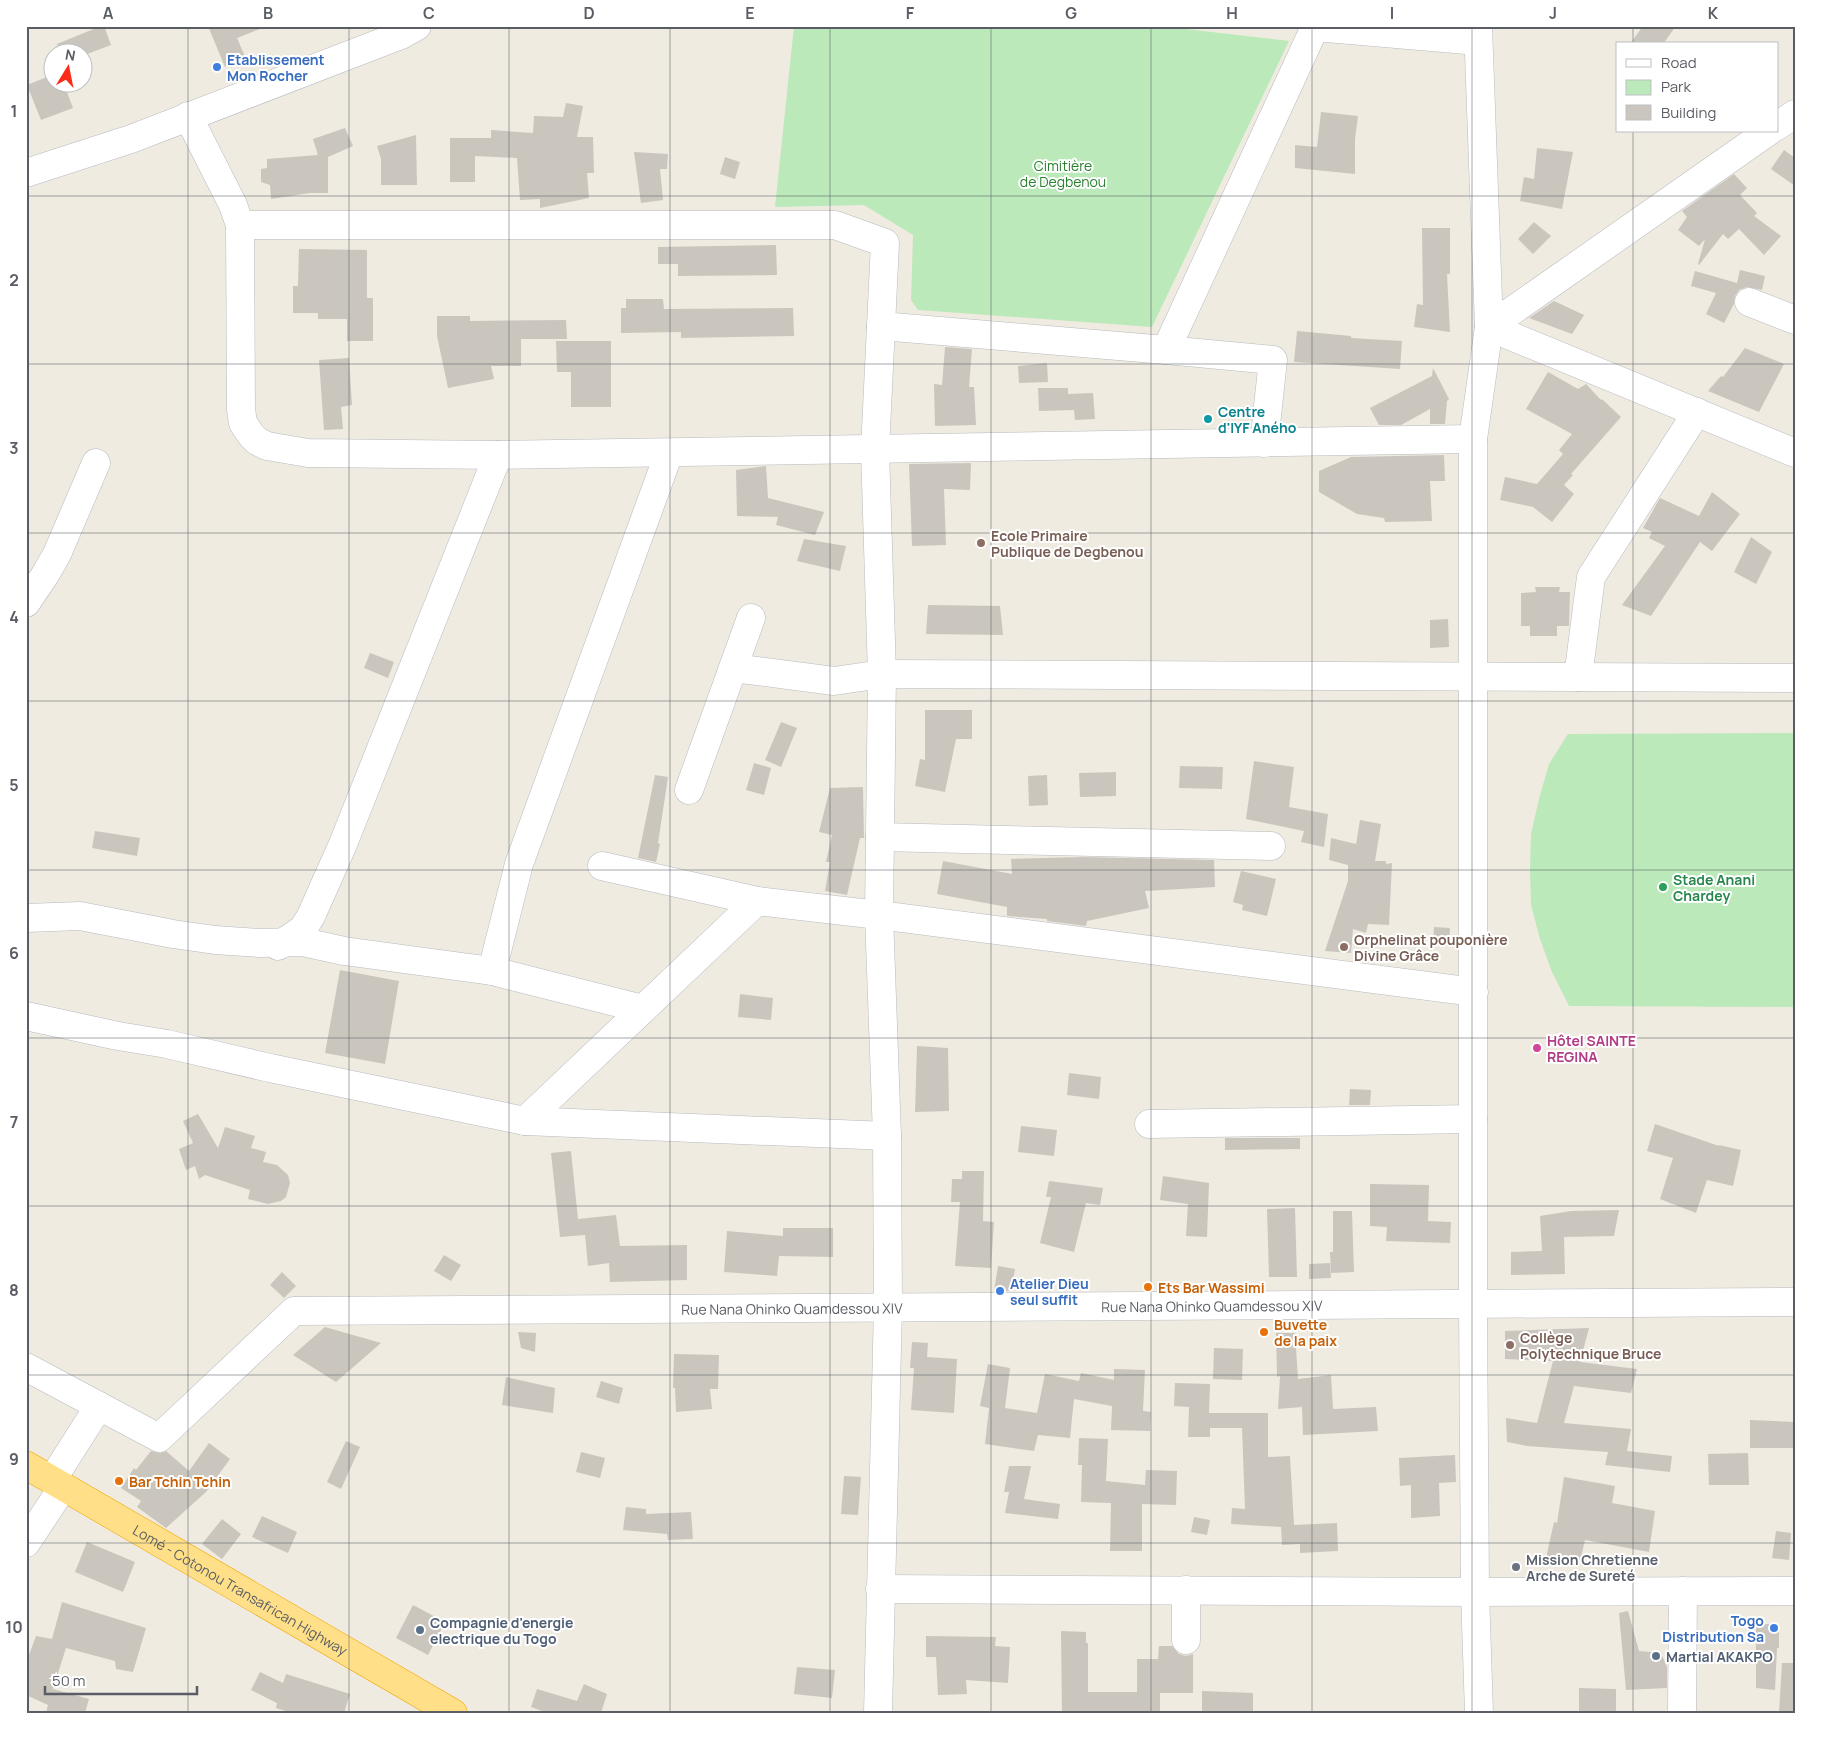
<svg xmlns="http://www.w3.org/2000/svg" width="1821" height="1739" viewBox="0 0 1821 1739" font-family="Manrope,sans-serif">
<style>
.green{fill:#bbe9ba}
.building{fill:#cac6be}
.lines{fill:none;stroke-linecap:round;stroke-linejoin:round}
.minor-casing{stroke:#b7babf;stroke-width:29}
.highway-casing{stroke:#f0a400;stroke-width:29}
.minor{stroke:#fff;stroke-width:28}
.highway{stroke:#ffe088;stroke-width:28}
.grid{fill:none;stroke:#5a5e64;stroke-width:1;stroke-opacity:0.55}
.shop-dot{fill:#3f7fe0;stroke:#fff;stroke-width:2}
.culture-dot{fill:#0f9aa8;stroke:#fff;stroke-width:2}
.education-dot{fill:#8d6e63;stroke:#fff;stroke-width:2}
.leisure-dot{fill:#2e9e5b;stroke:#fff;stroke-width:2}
.hotel-dot{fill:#d1479c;stroke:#fff;stroke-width:2}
.food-dot{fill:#e8710a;stroke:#fff;stroke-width:2}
.worship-dot{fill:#6b7280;stroke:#fff;stroke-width:2}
.service-dot{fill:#5c6f8a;stroke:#fff;stroke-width:2}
.labels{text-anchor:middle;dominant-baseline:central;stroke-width:4;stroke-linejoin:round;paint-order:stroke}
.shop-label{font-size:14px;font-weight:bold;fill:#366cbe;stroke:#fff;text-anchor:start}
.park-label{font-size:14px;fill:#2a822f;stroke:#fff}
.culture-label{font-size:14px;font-weight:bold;fill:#0d838f;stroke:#fff;text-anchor:start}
.education-label{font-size:14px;font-weight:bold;fill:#785e54;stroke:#fff;text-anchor:start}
.leisure-label{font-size:14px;font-weight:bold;fill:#27864d;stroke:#fff;text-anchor:start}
.hotel-label{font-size:14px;font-weight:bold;fill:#b23c85;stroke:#fff;text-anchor:start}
.food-label{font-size:14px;font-weight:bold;fill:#c56008;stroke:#fff;text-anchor:start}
.street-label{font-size:14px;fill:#5a5e64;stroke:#fff}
.worship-label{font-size:14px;font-weight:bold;fill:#5b616d;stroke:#fff;text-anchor:start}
.service-label{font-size:14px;font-weight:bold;fill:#4e5e75;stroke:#fff;text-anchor:start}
.neatline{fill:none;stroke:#5a5e64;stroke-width:2}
.grid-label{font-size:16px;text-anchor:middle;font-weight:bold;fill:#5a5e64}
</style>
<rect width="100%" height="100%" fill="#efebe1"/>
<g class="green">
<polygon points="794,26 1160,26 1289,41 1152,327 918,310 911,300 913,235 864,205 775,207"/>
<polygon points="1795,733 1795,1007 1569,1006 1552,972 1540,939 1531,905 1530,869 1531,834 1539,799 1549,764 1568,734"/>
</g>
<g class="building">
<polygon points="101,26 104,26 111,45 82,56 82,52 60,52 57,44"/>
<polygon points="208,26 265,26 265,27 237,38 246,59 225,67"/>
<polygon points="1643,26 1676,26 1663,44 1630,44"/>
<polygon points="52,75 52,82 63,82 73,108 41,120 27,85"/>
<polygon points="566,103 583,106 577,137 593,137 594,173 587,173 589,198 540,208 540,199 520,200 517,158 475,156 475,182 450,182 450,138 491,138 491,130 533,133 534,116 563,117"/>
<polygon points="1321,112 1358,116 1355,139 1355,174 1295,168 1295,145 1317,147"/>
<polygon points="345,128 353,146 328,157 328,193 310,193 271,199 270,185 261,182 261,169 267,168 267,159 318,155 313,139"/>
<polygon points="416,135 417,185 381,185 381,159 377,146"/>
<polygon points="1537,148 1573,152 1562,209 1520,201 1524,177 1534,179"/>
<polygon points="1784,150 1795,158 1795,186 1771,169"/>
<polygon points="634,152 668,154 667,169 660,169 663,200 641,203"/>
<polygon points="725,157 740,162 735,179 720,174"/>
<polygon points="1734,174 1747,188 1740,195 1757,213 1754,216 1781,236 1764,255 1739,229 1728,239 1723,234 1699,265 1698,264 1705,239 1699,246 1678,230 1687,217 1682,211"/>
<polygon points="1534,222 1551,236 1533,254 1518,239"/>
<polygon points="1422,228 1450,228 1450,274 1447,274 1450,332 1414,327 1417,304 1423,305"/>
<polygon points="776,245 777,275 678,276 678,264 658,264 658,247"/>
<polygon points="299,249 367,250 367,298 373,298 373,341 347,341 347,319 318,319 318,313 293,313 293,286 298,286"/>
<polygon points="1740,270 1765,276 1762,290 1747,287 1739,290 1735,296 1734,304 1724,323 1706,314 1716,293 1691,286 1695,271 1737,283"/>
<polygon points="626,299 663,299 664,309 793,308 794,336 681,338 681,332 621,333 621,308 626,308"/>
<polygon points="1554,301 1584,315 1572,334 1529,318"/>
<polygon points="437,316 470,316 470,321 566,320 567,339 521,339 521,366 491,366 494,379 448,388 437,336"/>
<polygon points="1297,331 1351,336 1351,338 1402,341 1400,369 1294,362"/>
<polygon points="556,341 611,341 611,407 571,407 571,372 557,372"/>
<polygon points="945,347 972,349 969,387 974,387 976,425 935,426 934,384 942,385"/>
<polygon points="1745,348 1784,364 1759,412 1708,391 1721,376 1723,377"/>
<polygon points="349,358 352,405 341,407 343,429 324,430 319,360"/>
<polygon points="1047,363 1048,382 1019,383 1018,366"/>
<polygon points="1433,368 1449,399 1447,401 1445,424 1430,424 1430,409 1401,425 1379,425 1370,408 1432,376"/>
<polygon points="1548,372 1578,389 1586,384 1601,400 1602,399 1621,417 1571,474 1573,475 1564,485 1574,494 1552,522 1533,507 1500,500 1505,477 1537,484 1563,454 1559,450 1572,434 1526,409"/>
<polygon points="1038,388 1068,388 1068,394 1093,393 1095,419 1075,420 1074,410 1039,411"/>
<polygon points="1444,455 1445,481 1430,481 1432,521 1385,522 1384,518 1357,514 1319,492 1319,471 1351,457"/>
<polygon points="971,463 970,490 944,489 946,545 912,546 909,464"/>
<polygon points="766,466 768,498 824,512 815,535 776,525 778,517 737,516 736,470"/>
<polygon points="1712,492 1740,514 1712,551 1700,542 1651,616 1622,605 1665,546 1649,538 1652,532 1643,528 1660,498 1699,516"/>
<polygon points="1751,537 1772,552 1756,584 1734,572"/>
<polygon points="804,539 846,546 840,571 797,561"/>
<polygon points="1535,587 1560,587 1559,592 1570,592 1569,626 1557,626 1557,636 1530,636 1530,626 1521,626 1521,593 1536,592"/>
<polygon points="928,605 1000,606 1003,635 926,634"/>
<polygon points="1448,619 1449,647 1430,648 1430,620"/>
<polygon points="370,653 394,662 388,678 364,668"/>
<polygon points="925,710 972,710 972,739 956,739 945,792 915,786 920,759 925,760"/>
<polygon points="781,722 797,728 781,767 765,760"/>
<polygon points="1254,761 1294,767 1289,807 1328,814 1324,847 1301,842 1304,831 1246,819"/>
<polygon points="754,763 771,768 764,795 746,790"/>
<polygon points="1180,766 1223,767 1222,789 1179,788"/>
<polygon points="1116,772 1116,796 1080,797 1079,773"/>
<polygon points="655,775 668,777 658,843 660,844 656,862 638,858"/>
<polygon points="1047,775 1048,805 1029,806 1028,776"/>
<polygon points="863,787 864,838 860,838 847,895 825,891 830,862 826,862 832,835 819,832 830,788"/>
<polygon points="1360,820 1381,824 1375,861 1386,861 1386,864 1392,863 1389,925 1368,924 1366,933 1353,929 1351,953 1325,951 1348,881 1348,865 1329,860 1331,838 1356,844"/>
<polygon points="95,831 140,838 137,856 92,848"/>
<polygon points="1083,857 1214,860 1215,887 1145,891 1149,908 1087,921 1086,926 1047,921 1047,919 1007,916 1007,907 937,894 943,861 1012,874 1011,859"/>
<polygon points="1241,871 1276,879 1267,916 1242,910 1243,905 1233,902"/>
<polygon points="1434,927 1450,928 1449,946 1433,945"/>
<polygon points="340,970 399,981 385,1064 325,1053"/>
<polygon points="740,994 773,998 771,1020 738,1017"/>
<polygon points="917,1046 948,1048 949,1111 915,1112"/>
<polygon points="1069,1073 1101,1077 1099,1099 1067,1095"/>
<polygon points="1350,1089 1371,1090 1370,1105 1349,1105"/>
<polygon points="198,1114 218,1148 225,1127 255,1136 251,1148 266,1152 263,1162 277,1165 288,1175 290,1183 286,1197 281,1201 268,1204 248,1199 250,1190 205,1175 199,1179 195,1166 186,1170 179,1149 193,1143 183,1121"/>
<polygon points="1655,1124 1719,1146 1719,1145 1741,1150 1733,1186 1707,1180 1696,1213 1660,1199 1673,1158 1647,1151"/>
<polygon points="1021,1126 1057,1130 1054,1156 1018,1152"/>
<polygon points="1225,1138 1300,1138 1300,1149 1225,1150"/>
<polygon points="571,1151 578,1219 616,1215 620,1246 687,1245 687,1280 610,1282 609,1263 588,1266 585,1235 560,1237 551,1153"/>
<polygon points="962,1171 984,1171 983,1221 994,1222 991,1268 955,1266 960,1202 951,1202 952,1179 962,1179"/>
<polygon points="1163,1176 1209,1183 1207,1237 1186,1236 1188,1204 1160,1200"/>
<polygon points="1049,1181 1103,1188 1100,1205 1086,1203 1074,1252 1040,1243 1051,1197 1046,1197"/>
<polygon points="1370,1184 1429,1185 1428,1221 1451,1222 1450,1243 1386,1241 1387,1227 1370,1226"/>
<polygon points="1295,1208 1297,1277 1269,1277 1267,1209"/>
<polygon points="1619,1210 1614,1236 1564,1237 1565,1274 1511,1275 1511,1252 1542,1251 1540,1216 1571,1211"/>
<polygon points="1333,1211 1352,1211 1354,1272 1331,1273 1330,1252 1333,1252"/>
<polygon points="783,1228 833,1228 833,1257 779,1256 777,1276 724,1272 727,1231 783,1236"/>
<polygon points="444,1255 461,1265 451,1281 434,1271"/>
<polygon points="1330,1263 1331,1278 1309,1279 1309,1264"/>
<polygon points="998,1266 1015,1269 1011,1291 994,1291"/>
<polygon points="282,1272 296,1286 284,1298 270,1285"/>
<polygon points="325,1327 381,1343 336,1382 293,1355"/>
<polygon points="1589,1328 1580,1362 1637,1369 1631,1393 1574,1386 1564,1423 1631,1429 1627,1451 1672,1456 1670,1472 1605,1465 1608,1452 1527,1446 1507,1442 1506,1418 1537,1423 1553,1361 1505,1359 1505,1331"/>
<polygon points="518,1332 536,1333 535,1352 521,1348"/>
<polygon points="1276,1333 1295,1333 1298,1379 1331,1375 1333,1409 1376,1407 1378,1431 1303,1435 1302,1407 1278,1409 1280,1376 1277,1377"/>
<polygon points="912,1342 928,1343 927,1357 957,1359 954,1413 911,1410 914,1368 910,1368"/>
<polygon points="1214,1348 1243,1349 1242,1380 1213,1379"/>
<polygon points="674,1354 719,1355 718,1389 710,1389 712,1409 676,1412 675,1388 673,1388"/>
<polygon points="988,1364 1010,1368 1005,1408 1037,1413 1045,1374 1079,1381 1081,1373 1114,1380 1114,1369 1145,1370 1143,1411 1151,1412 1150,1431 1111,1430 1112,1406 1074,1399 1070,1438 1038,1435 1034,1451 985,1444 989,1408 980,1406"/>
<polygon points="506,1377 555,1388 553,1413 502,1405"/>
<polygon points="601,1381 623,1388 619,1404 596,1397"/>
<polygon points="1175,1383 1210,1384 1209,1413 1268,1413 1268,1457 1290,1456 1294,1525 1337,1523 1338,1551 1300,1553 1300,1544 1282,1545 1281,1527 1231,1524 1232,1508 1245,1509 1242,1428 1210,1428 1210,1437 1188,1437 1189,1407 1174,1406"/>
<polygon points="1750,1420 1795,1422 1795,1448 1750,1448"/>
<polygon points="1079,1438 1108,1439 1106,1481 1145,1485 1146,1470 1177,1471 1176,1505 1142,1504 1142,1551 1110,1551 1111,1503 1081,1502 1082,1465 1078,1465"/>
<polygon points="346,1441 360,1447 341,1489 327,1482"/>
<polygon points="209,1443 230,1459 206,1492 166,1528 137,1507 141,1501 121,1488 134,1468 136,1470 151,1451 160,1453 166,1451 189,1471"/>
<polygon points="581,1452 605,1458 600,1478 576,1472"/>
<polygon points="1748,1453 1749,1485 1709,1485 1708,1454"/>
<polygon points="1455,1455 1456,1482 1439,1483 1440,1516 1411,1518 1411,1485 1400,1486 1399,1458"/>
<polygon points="1009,1466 1031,1466 1024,1499 1060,1504 1058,1519 1005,1513 1009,1492 1004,1492"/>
<polygon points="844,1476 861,1477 858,1515 841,1514"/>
<polygon points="1564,1477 1615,1486 1612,1503 1655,1511 1649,1552 1585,1540 1579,1566 1546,1558 1554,1522 1557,1523"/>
<polygon points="626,1507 646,1509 646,1514 691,1512 693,1539 668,1540 667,1534 623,1530"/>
<polygon points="262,1516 297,1532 288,1553 252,1537"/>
<polygon points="1194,1517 1210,1520 1207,1535 1191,1532"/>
<polygon points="222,1519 241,1534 222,1559 202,1544"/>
<polygon points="1776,1531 1791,1533 1789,1560 1772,1558"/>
<polygon points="87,1542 135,1562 123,1592 75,1572"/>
<polygon points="62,1602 146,1628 133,1672 116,1669 115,1661 66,1648 53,1689 89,1699 85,1713 46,1713 48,1705 26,1695 26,1663 36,1636 52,1639"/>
<polygon points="413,1605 445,1622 428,1655 396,1638"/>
<polygon points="1628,1611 1639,1651 1661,1653 1667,1667 1667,1688 1626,1690 1619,1613"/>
<polygon points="1756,1624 1779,1624 1779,1648 1777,1648 1775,1690 1756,1688"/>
<polygon points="1061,1631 1086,1632 1086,1643 1088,1643 1088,1692 1137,1692 1137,1659 1158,1659 1159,1646 1172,1646 1179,1654 1186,1656 1193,1654 1193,1693 1160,1693 1160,1713 1062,1713"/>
<polygon points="926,1636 996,1637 995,1646 1010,1647 1008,1683 966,1680 967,1694 938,1695 936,1657 926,1657"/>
<polygon points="1782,1663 1795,1663 1795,1713 1779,1713"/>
<polygon points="797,1667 835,1670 832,1698 794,1694"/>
<polygon points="260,1672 283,1683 286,1674 350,1694 344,1713 292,1713 276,1708 277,1703 251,1690"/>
<polygon points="584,1684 607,1694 601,1713 548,1713 531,1707 537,1689 577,1701"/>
<polygon points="1579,1688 1616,1689 1616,1713 1579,1713"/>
<polygon points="1202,1691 1253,1693 1253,1713 1202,1713"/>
</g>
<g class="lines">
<defs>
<g id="minor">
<polyline points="1478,26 1489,327 1473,439 1473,1305 1475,1592 1479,1713"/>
<polyline points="188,116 233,205 240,225 241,409 243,423 251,435 257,441 267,446 308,453 498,455 1473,439"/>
<polyline points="1777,126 1795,114"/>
<polyline points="26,173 131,139 401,35 417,26"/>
<polyline points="240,225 835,225 885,243 875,450 882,674 879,915 887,1136 888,1307 878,1713"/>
<polyline points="1749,302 1795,320"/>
<polyline points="881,326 1166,350 1273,360 1264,443"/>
<polyline points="1489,327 1769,131"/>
<polyline points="1489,327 1795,453"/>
<polyline points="1166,350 1315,27 1478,41"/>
<polyline points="26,603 45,575 57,554 96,463"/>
<polyline points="733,668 834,681 882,674 1795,678"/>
<polyline points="1578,677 1591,577 1697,412"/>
<polyline points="689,790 751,618"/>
<polyline points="880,837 1271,846"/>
<polyline points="602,866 757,901 879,915 1474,992"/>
<polyline points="26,918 80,916 173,934 215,940 260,943 303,942 344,951 492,971 643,1009"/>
<polyline points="278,946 303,929 311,916 343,844 498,455"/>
<polyline points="492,971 519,864 669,453"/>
<polyline points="26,1016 118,1036 167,1044 270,1068 525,1121 757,901"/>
<polyline points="525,1121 887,1136"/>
<polyline points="1149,1124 1473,1119"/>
<path id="s1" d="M26,1367L159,1438L294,1311L1795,1302"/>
<polyline points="52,1480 99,1406"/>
<polyline points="26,1543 63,1487"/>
<polyline points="880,1589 1475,1592 1795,1591"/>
<polyline points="1186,1640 1186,1590"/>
<polyline points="1682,1713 1683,1591"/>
</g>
<g id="highway">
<path id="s2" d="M26,1465L453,1713"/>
</g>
</defs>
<use href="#minor" class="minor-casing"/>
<use href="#highway" class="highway-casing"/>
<use href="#minor" class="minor"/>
<use href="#highway" class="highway"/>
</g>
<path class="grid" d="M188,26V1713M349,26V1713M509,26V1713M670,26V1713M830,26V1713M991,26V1713M1151,26V1713M1312,26V1713M1472,26V1713M1633,26V44M1633,131V1713M26,196H1795M26,364H1795M26,533H1795M26,701H1795M26,870H1795M26,1038H1795M26,1206H1795M26,1375H1795M26,1543H1795"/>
<g class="shop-dot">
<circle cx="217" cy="67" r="5"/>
<circle cx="1000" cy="1291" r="5"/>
<circle cx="1774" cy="1628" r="5"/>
</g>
<circle class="culture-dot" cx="1208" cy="419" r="5"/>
<g class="education-dot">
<circle cx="981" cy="543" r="5"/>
<circle cx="1344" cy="947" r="5"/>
<circle cx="1510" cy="1345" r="5"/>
</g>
<circle class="leisure-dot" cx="1663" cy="887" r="5"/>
<circle class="hotel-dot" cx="1537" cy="1048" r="5"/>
<g class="food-dot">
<circle cx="1148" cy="1287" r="5"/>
<circle cx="1264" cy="1332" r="5"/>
<circle cx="119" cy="1481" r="5"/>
</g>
<circle class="worship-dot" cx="1516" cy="1567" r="5"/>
<g class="service-dot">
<circle cx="420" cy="1630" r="5"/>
<circle cx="1656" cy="1656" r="5"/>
</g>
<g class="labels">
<g class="shop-label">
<text x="227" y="59">Etablissement<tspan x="227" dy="16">Mon Rocher</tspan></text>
<text x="1010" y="1283">Atelier Dieu<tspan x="1010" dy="16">seul suffit</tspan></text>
<text x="1764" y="1620" text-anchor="end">Togo<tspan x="1764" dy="16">Distribution Sa</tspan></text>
</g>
<g class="park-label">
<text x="1063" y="165">Cimitière<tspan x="1063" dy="16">de Degbenou</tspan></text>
</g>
<g class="culture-label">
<text x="1218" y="411">Centre<tspan x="1218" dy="16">d'IYF Aného</tspan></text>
</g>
<g class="education-label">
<text x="991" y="535">Ecole Primaire<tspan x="991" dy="16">Publique de Degbenou</tspan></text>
<text x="1354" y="939">Orphelinat pouponière<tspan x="1354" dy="16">Divine Grâce</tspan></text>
<text x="1520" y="1337">Collège<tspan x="1520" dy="16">Polytechnique Bruce</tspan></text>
</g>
<g class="leisure-label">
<text x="1673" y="879">Stade Anani<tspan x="1673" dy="16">Chardey</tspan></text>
</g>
<g class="hotel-label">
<text x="1547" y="1040">Hôtel SAINTE<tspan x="1547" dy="16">REGINA</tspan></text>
</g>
<g class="food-label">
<text x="1158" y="1287">Ets Bar Wassimi</text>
<text x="1274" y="1324">Buvette<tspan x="1274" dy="16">de la paix</tspan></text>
<text x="129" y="1481">Bar Tchin Tchin</text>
</g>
<g class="street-label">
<text stroke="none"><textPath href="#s1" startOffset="1254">Rue Nana Ohinko Quamdessou XIV</textPath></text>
<text stroke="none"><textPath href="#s1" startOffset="834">Rue Nana Ohinko Quamdessou XIV</textPath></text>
<text stroke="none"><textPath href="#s2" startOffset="248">Lomé - Cotonou Transafrican Highway</textPath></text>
</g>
<g class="worship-label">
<text x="1526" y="1559">Mission Chretienne<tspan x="1526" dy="16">Arche de Sureté</tspan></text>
</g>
<g class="service-label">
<text x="430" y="1622">Compagnie d'energie<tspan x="430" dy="16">electrique du Togo</tspan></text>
<text x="1666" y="1656">Martial AKAKPO</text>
</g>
</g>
<rect width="1821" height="1739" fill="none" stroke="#ffffff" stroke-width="55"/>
<rect x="1616" y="42" width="162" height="90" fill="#ffffff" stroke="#bdbfc1"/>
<rect x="1626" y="59" width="25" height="8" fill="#ffffff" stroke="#bdbfc1"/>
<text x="1661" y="68" font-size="15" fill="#5a5e64">Road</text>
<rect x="1626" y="80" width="25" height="15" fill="#bbe9ba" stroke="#bdbfc1"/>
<text x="1661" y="92" font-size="15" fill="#5a5e64">Park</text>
<rect x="1626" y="105" width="25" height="15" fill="#cac6be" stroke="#bdbfc1"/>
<text x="1661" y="118" font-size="15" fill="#5a5e64">Building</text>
<g transform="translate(68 68) rotate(10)"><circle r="24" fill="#ffffff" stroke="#bdbfc1"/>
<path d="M0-4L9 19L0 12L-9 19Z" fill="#fb2b1a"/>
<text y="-8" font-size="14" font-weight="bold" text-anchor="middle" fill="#5a5e64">N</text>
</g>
<path d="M45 1686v8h152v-8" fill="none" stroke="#5a5e64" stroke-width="2.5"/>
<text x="52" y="1686" font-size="15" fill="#5a5e64" stroke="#ffffff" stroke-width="4" paint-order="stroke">50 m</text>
<rect x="28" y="28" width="1766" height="1684" class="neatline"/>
<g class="grid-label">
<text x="108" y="19">A</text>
<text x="268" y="19">B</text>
<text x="429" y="19">C</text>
<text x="589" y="19">D</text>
<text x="750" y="19">E</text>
<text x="910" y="19">F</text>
<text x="1071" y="19">G</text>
<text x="1232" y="19">H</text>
<text x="1392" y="19">I</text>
<text x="1553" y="19">J</text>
<text x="1713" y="19">K</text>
<text x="14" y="117">1</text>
<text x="14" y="286">2</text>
<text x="14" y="454">3</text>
<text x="14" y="623">4</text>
<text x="14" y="791">5</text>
<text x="14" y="959">6</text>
<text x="14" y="1128">7</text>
<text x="14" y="1296">8</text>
<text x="14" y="1465">9</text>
<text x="14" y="1633">10</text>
</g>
</svg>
